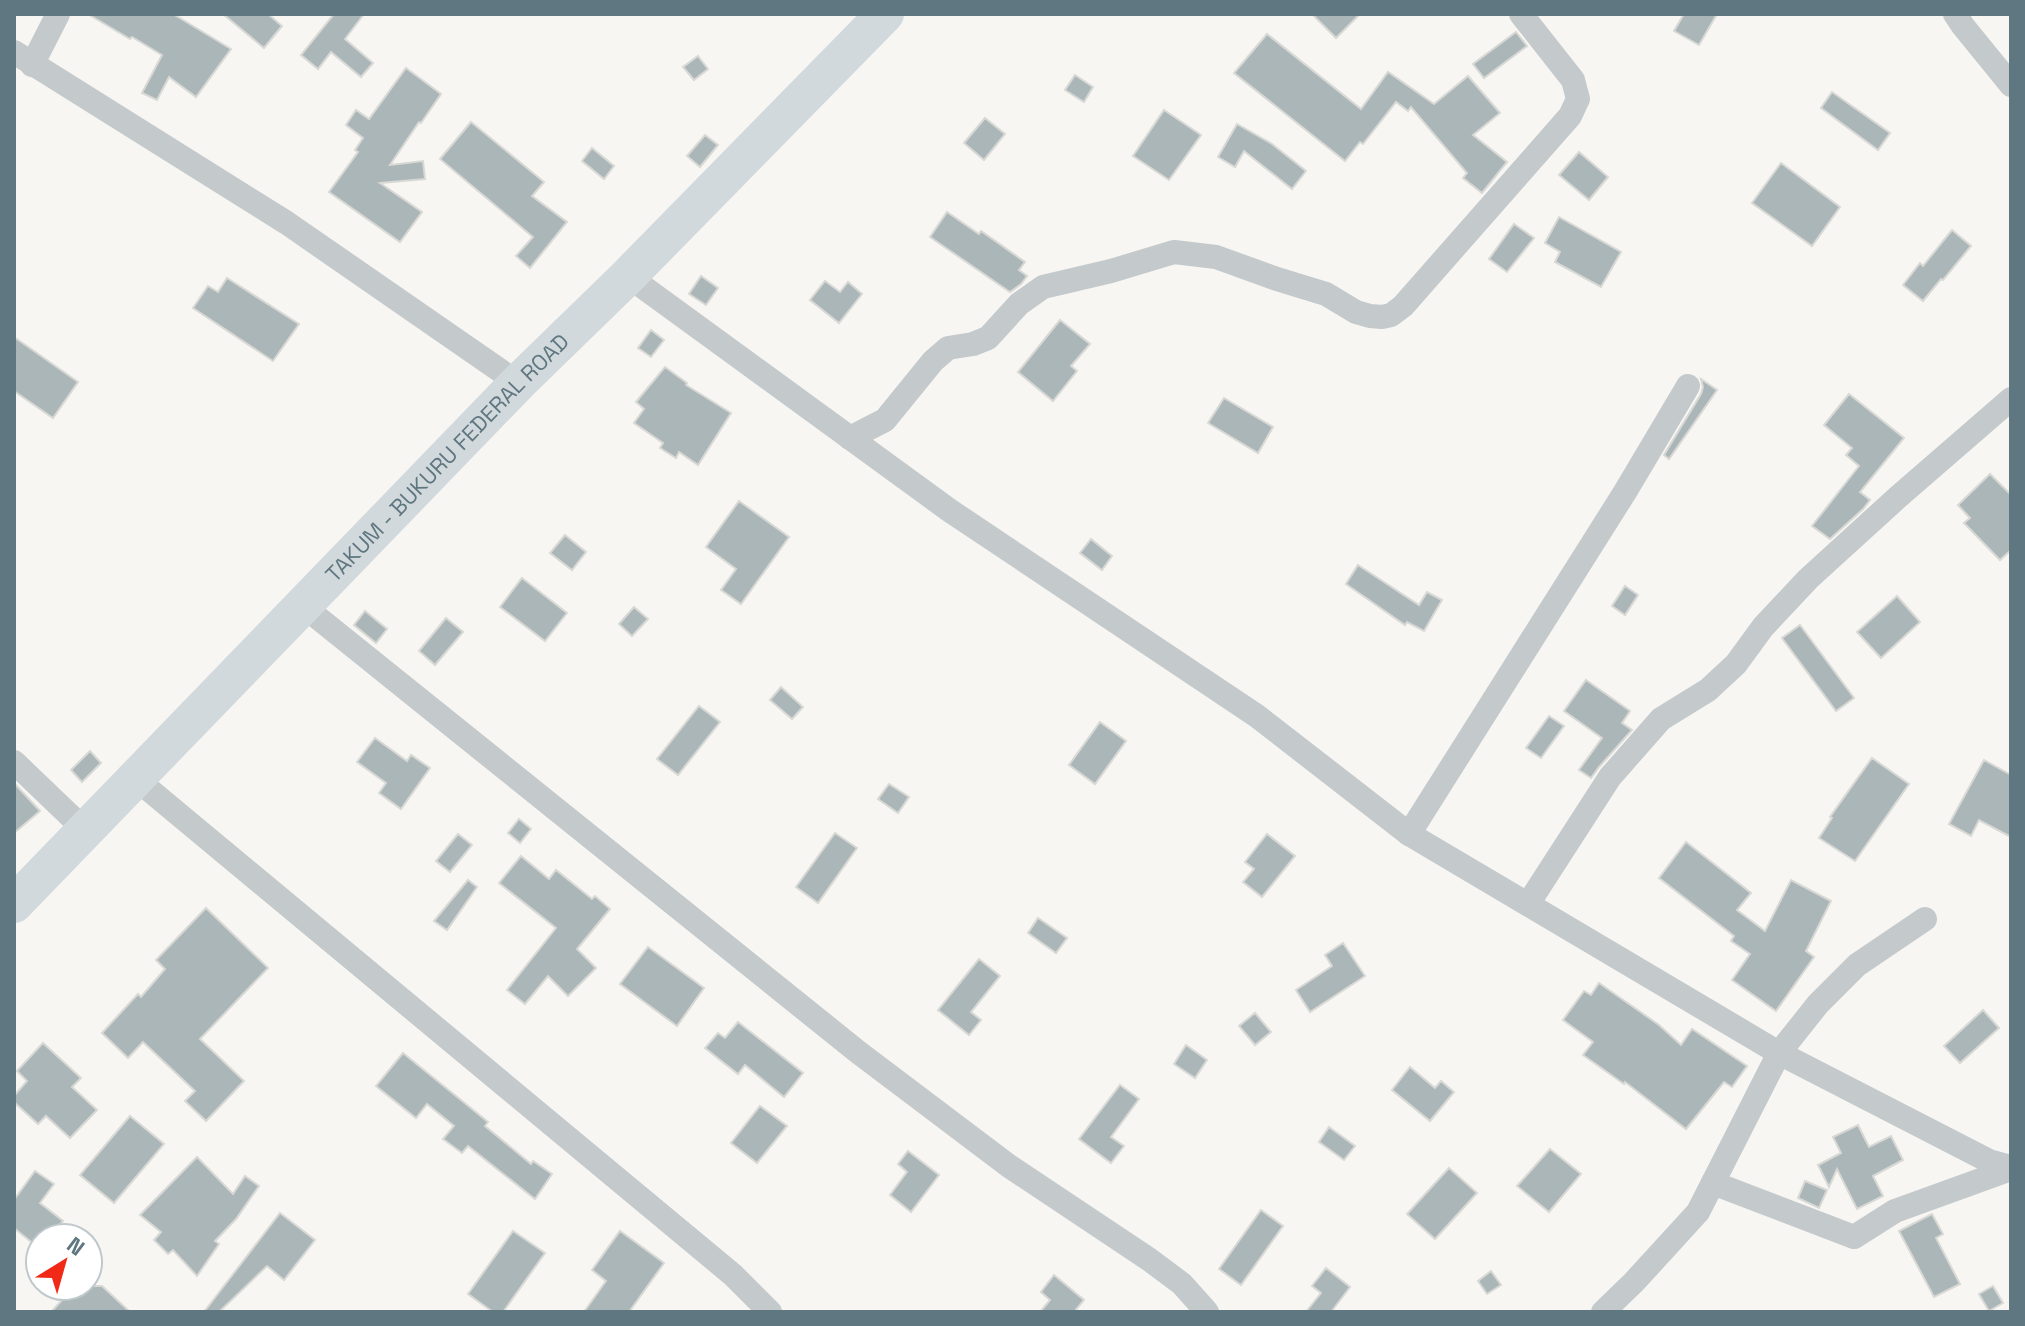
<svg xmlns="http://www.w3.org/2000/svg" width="2025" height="1326" viewBox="0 0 2025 1326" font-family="'Space Grotesk',sans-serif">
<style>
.building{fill:#aab6b8;stroke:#d8d8d5;stroke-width:2}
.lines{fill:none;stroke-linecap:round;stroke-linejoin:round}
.street{stroke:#c4c9cb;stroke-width:24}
.primary{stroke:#d2d9dc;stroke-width:38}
.labels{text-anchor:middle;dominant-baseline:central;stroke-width:8;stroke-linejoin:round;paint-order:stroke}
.street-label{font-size:22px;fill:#5f7780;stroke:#fff}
</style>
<rect width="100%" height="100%" fill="#f7f6f3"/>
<g class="building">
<polygon points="88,14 173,14 231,49 196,97 169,77 157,100 142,93 162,55 132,37 130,39"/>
<polygon points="223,14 268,14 282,26 264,48"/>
<polygon points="334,14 364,14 345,39 373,63 361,77 331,52 318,69 301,55"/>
<polygon points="1312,14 1360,14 1336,38"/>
<polygon points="1684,14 1717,14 1699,45 1674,31"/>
<polygon points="1516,32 1527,46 1484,78 1473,64"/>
<polygon points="1267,34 1361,109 1388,72 1434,104 1468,76 1500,113 1473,135 1507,162 1482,193 1463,178 1467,173 1411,107 1408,111 1396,102 1363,144 1360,142 1345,161 1234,73"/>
<polygon points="698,56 708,69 694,80 683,67"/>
<polygon points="406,68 441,94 421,123 419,122 390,165 423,161 425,179 380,183 422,212 400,242 329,192 358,152 355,150 363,138 346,125 356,110 369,119"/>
<polygon points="1075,75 1093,87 1084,102 1065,90"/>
<polygon points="1832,92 1890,133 1878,150 1821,108"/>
<polygon points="1164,110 1201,135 1169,180 1133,156"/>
<polygon points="985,118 1005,134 984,160 964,143"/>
<polygon points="471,122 544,182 532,196 567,222 530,268 516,256 533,237 440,159"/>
<polygon points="1237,124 1272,144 1306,171 1292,189 1244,151 1235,167 1218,157"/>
<polygon points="705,135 718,145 700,167 687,156"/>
<polygon points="592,148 614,166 604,179 582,161"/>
<polygon points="1579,152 1608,177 1589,200 1559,175"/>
<polygon points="1781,163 1840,207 1812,246 1752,203"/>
<polygon points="947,212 979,234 981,231 1025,262 1019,270 1027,276 1021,284 1010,292 930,237"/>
<polygon points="1559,217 1621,252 1601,287 1555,262 1560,252 1545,243"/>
<polygon points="1514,224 1534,238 1507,272 1489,259"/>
<polygon points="1952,230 1971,246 1943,280 1941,279 1923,301 1903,285 1920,263 1923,266"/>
<polygon points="701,276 718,288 706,305 689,294"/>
<polygon points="227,278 299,324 273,361 193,308 208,286 218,292"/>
<polygon points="825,281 840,292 848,282 862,294 839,323 810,300"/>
<polygon points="1060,320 1090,344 1071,366 1077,371 1053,401 1018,372"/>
<polygon points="651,330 664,340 651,357 638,348"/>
<polygon points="14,337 78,382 53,418 14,391"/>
<polygon points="665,367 687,383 686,385 731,413 698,465 679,452 676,458 660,448 663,443 634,423 644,409 636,402"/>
<polygon points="1701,379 1717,390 1669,459 1664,455 1701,394 1703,387"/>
<polygon points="1849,394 1904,438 1860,492 1870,500 1863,509 1830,539 1812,526 1859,466 1846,455 1852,448 1824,425"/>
<polygon points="1224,398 1273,427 1258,453 1208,423"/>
<polygon points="1990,474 2011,495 2011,550 2000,560 1964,523 1970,518 1958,505"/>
<polygon points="739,501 789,537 741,604 721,590 736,569 706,547"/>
<polygon points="565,535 586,552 572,570 550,553"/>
<polygon points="1091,539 1112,556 1102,570 1080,553"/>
<polygon points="1358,565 1419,605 1427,592 1442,600 1424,631 1407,622 1405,625 1346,584"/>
<polygon points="522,578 567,613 545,641 500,607"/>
<polygon points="1625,586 1638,595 1625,615 1612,606"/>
<polygon points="1897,596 1920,622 1881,658 1857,632"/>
<polygon points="634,607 648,619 632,636 619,624"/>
<polygon points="365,611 387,629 376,643 354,625"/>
<polygon points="446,618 463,632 435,665 419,651"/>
<polygon points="1800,625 1854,698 1836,711 1782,638"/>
<polygon points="1586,680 1630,711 1622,723 1632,730 1599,767 1591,778 1579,770 1602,738 1564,711"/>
<polygon points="781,687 803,707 792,719 770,700"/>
<polygon points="699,706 720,722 678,775 657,759"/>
<polygon points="1549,716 1564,726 1541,758 1526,748"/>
<polygon points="1100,722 1126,741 1095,784 1069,765"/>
<polygon points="375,738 407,761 411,755 430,768 401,809 379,793 386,783 357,762"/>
<polygon points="90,751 101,763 82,782 71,770"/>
<polygon points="1872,758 1909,784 1855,861 1819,838 1832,818 1830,817"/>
<polygon points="1984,760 2011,775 2011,837 1979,820 1971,836 1949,824"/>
<polygon points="14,783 40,811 14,833"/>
<polygon points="889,784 909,797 898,813 878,799"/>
<polygon points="519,819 531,829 520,843 508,833"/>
<polygon points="835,833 857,848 818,903 796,887"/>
<polygon points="458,834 472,845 450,872 436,861"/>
<polygon points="1267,834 1295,856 1262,897 1243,882 1254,869 1245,862"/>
<polygon points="1686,842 1751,893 1737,910 1765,931 1791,880 1831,901 1806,951 1814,957 1776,1011 1732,980 1750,954 1731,941 1734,936 1659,878"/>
<polygon points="521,856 549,879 556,870 592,899 595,896 610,909 577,949 596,968 568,996 548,976 525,1004 507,990 556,928 499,883"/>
<polygon points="468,880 477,887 447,930 434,921"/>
<polygon points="206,908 268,968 200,1039 244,1081 206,1121 185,1101 195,1091 143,1042 128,1058 102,1033 138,994 141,997 165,969 156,960"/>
<polygon points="1038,918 1067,938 1056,953 1028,933"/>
<polygon points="1343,943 1365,976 1310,1012 1296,990 1332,966 1325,955"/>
<polygon points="648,947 704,988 677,1026 620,984"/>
<polygon points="979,959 1000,976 971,1012 981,1020 969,1035 938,1010"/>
<polygon points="1599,983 1659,1025 1681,1045 1692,1029 1747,1066 1732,1087 1724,1082 1686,1129 1625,1082 1624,1084 1583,1055 1593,1042 1563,1020 1584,991 1591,995"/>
<polygon points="1983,1010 1999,1028 1960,1063 1944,1046"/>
<polygon points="1255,1013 1271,1032 1255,1045 1239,1026"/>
<polygon points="738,1022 803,1073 784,1097 745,1065 738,1074 705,1048 718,1033 725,1038"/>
<polygon points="43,1043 81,1078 72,1087 97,1110 70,1138 46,1116 38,1124 14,1102 14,1096 27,1081 17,1071"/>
<polygon points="1186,1045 1207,1060 1195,1078 1174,1064"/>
<polygon points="403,1053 488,1122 485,1126 531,1164 533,1161 552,1174 535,1199 468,1146 462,1153 443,1139 454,1126 427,1104 416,1118 376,1086"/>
<polygon points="1410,1067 1435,1088 1441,1081 1454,1092 1430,1121 1392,1090"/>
<polygon points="1120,1085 1139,1099 1111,1137 1124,1146 1111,1163 1079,1139"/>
<polygon points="760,1106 787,1126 757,1163 731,1143"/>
<polygon points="130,1116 164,1144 114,1203 80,1175"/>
<polygon points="1858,1125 1869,1147 1891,1136 1903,1160 1873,1176 1883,1196 1857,1209 1837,1169 1829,1187 1818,1165 1841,1153 1833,1137"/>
<polygon points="1329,1127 1355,1146 1344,1160 1319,1142"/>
<polygon points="1550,1149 1581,1174 1549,1212 1517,1186"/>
<polygon points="908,1151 939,1175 911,1212 890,1195 907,1172 898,1164"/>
<polygon points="197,1157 233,1194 245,1176 259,1186 236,1219 215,1241 219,1244 197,1276 173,1250 168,1254 154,1240 161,1232 140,1215"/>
<polygon points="1449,1168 1477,1193 1435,1239 1407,1214"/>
<polygon points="35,1171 54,1184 40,1203 63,1221 49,1238 40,1238 40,1249 14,1228 14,1200"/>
<polygon points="1805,1181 1827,1190 1819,1208 1798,1198"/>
<polygon points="1261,1210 1283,1226 1241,1285 1219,1269"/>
<polygon points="280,1213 315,1240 284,1280 267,1266 219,1312 204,1312"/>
<polygon points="1932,1214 1943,1234 1936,1238 1960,1284 1934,1297 1899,1231"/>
<polygon points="513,1231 545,1253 503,1312 493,1312 468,1294"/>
<polygon points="620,1231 664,1263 629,1312 584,1312 606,1281 592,1270"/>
<polygon points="1326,1268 1350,1287 1331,1312 1306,1312 1321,1293 1312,1286"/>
<polygon points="1491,1271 1501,1285 1487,1294 1478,1281"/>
<polygon points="1054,1275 1084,1300 1074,1312 1040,1312 1050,1300 1041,1292"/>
<polygon points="75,1286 102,1286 130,1312 51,1312"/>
<polygon points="1993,1286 2003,1303 1989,1311 1979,1294"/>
</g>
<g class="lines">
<g class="street">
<polyline points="1955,14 1963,26 2011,85"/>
<polyline points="14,52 287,223 518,383"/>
<polyline points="32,65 58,14"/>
<polyline points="628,276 949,510 1257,716 1409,834 1779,1053 1989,1161 2011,1167"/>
<polyline points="850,438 885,420 933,361 948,348 973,344 988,338 1019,304 1043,287 1111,271 1174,252 1216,257 1277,279 1326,294 1356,312 1370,316 1382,317 1391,315 1403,306 1570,116 1578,99 1573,80 1521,14"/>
<polyline points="302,605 858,1052 1009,1166 1150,1260 1182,1284 1207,1312"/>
<polyline points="14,762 85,830"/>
<polyline points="135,778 733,1275 770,1312"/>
<polyline points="1409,834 1625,492 1688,386"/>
<polyline points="1528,904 1610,777 1661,719 1708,690 1736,664 1763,627 1808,579 1898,497 2011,399"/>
<polyline points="1713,1183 1854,1237 1895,1211 2011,1169"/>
<polyline points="1603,1312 1634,1282 1698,1212 1779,1053 1818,1004 1857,965 1925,919"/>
</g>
<path class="primary" id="s1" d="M14,904L518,383L628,276L885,14"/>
</g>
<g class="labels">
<g class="street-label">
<text stroke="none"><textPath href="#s1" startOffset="622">TAKUM - BUKURU FEDERAL ROAD</textPath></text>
</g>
</g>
<rect width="2025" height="1326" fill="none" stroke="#5f7780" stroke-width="32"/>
<g transform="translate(64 1262) rotate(37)"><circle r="38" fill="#ffffff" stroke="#bfc9cc" stroke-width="2"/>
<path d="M0-6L14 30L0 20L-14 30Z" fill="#f12a18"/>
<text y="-12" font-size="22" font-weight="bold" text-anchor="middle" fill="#5f7780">N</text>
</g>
</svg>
